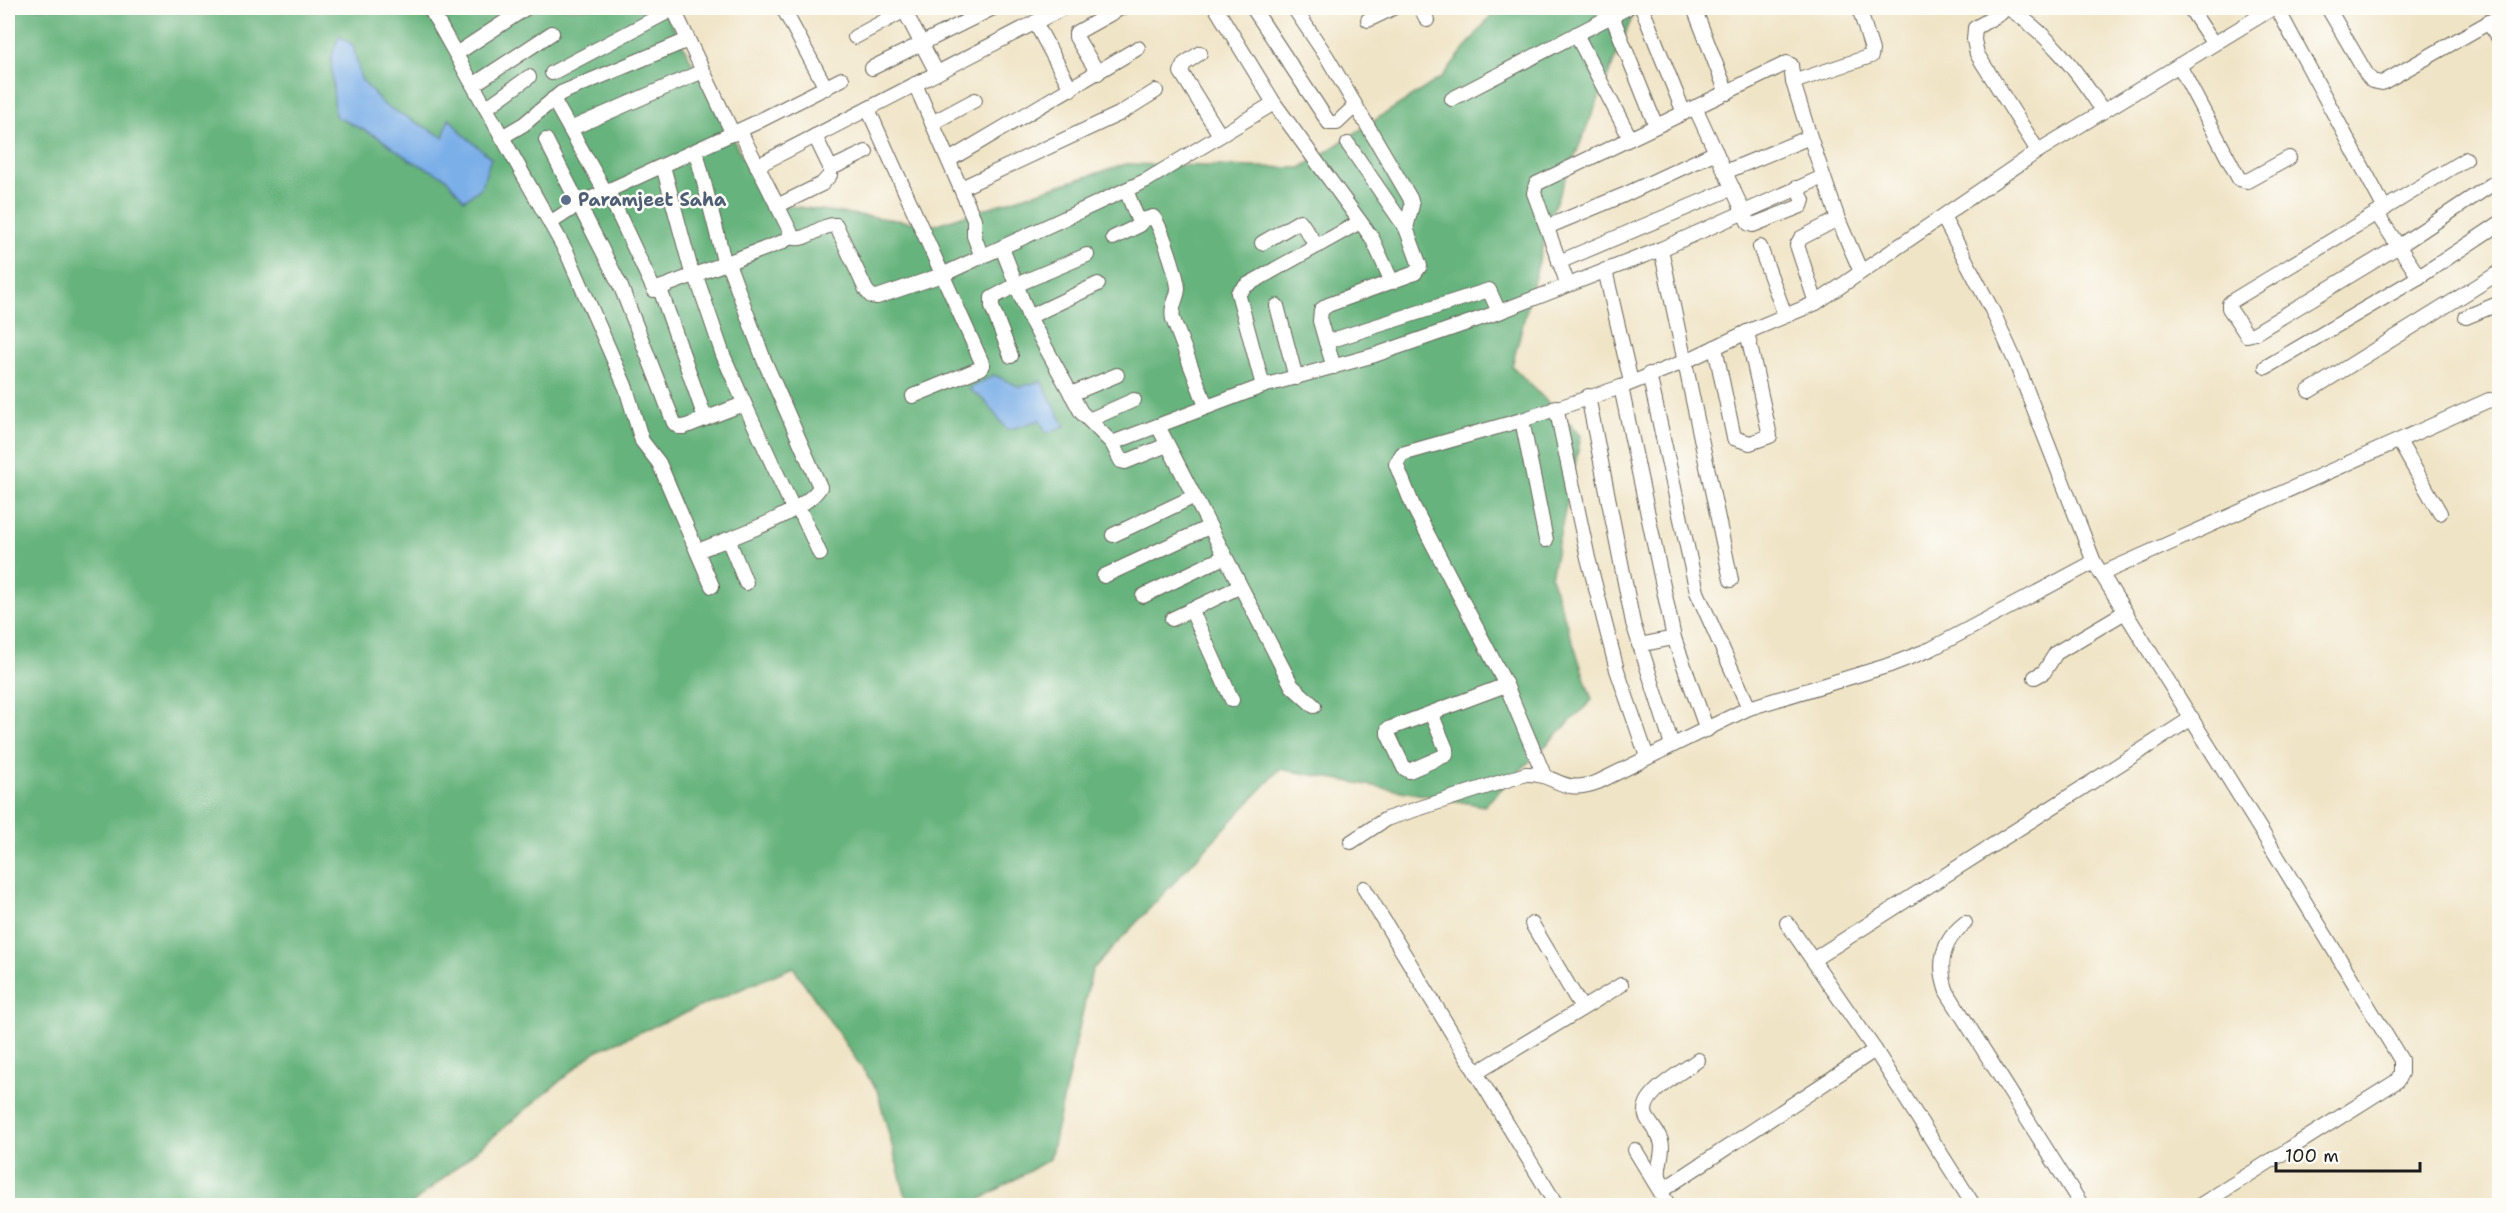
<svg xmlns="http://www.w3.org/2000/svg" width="2507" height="1213" viewBox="0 0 2507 1213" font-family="'Shantell Sans',sans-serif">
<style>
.forest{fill:#66b37d;stroke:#41684c;stroke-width:1.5}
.water{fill:#7aafe8;stroke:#4b6682;stroke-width:1.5}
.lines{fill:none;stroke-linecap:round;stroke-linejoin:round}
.minor-casing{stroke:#666258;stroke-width:16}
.minor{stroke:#fff;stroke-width:14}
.service-dot{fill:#5c6f8a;stroke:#fdfcf7;stroke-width:2}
.labels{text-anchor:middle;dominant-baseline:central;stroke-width:5;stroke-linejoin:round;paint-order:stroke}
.service-label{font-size:18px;font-weight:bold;fill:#4e5e75;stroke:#fdfcf7;text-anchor:start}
</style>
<rect width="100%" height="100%" fill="#fdfcf7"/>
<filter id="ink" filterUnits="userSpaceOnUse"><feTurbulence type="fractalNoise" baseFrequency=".0167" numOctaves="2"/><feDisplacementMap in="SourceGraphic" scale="12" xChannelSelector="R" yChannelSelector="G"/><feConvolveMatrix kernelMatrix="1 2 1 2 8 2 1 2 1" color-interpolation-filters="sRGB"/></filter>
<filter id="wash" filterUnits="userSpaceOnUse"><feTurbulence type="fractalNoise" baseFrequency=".008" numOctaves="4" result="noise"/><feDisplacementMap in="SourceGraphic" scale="24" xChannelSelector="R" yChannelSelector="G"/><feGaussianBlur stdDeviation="1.35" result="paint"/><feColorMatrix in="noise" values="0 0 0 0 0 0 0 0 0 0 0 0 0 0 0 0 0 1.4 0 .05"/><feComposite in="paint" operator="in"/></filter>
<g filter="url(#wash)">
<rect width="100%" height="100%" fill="#f0e4c6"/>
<polygon class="forest" points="8,8 663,8 767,203 934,225 1126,164 1301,168 1442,77 1497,8 1636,8 1551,214 1512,366 1581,436 1551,577 1592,700 1484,806 1280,769 1092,970 1050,1159 971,1205 908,1205 877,1090 793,967 596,1051 411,1205 8,1205"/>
<g class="water">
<polygon points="339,36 353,45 361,79 384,105 443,137 449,118 464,135 491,158 481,188 464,200 445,177 410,160 378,137 335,116 331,58"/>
<polygon points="994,375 1020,387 1041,381 1065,426 1046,433 1040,420 1007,430 985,401 969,389"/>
</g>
</g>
<g filter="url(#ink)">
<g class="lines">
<defs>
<g id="minor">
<polyline points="430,8 567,253 626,388 642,441 659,463 712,586"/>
<polyline points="673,8 733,134"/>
<polyline points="783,8 826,88"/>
<polyline points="903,8 937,73"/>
<polyline points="1216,8 1274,103 1372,238 1392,282"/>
<polyline points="1253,8 1329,123 1337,123 1355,106"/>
<polyline points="1294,8 1327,57 1410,198 1412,205 1406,228 1420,266 1415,273 1328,305 1321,310 1320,321 1326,342"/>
<polyline points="1421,8 1427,20"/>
<polyline points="1642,8 1684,113"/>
<polyline points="1694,8 1727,93"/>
<polyline points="2003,8 2001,13 1975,28 1974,40 1977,54 2038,151"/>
<path d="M2008,8C2049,34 2077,71 2103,111"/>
<polyline points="2190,8 2213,43"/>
<polyline points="2277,8 2385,209"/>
<polyline points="2328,8 2367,75 2372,81 2382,83 2500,16"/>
<polyline points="1612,16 1656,126"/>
<polyline points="1368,20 1393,8"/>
<polyline points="1035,22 1071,89"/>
<polyline points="2488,22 2500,40"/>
<polyline points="1576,34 1630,138"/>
<polyline points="855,37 905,10"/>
<polyline points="1200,53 1184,64 1181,72 1220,135"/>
<polyline points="456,54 526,8"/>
<polyline points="2179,65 2239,179 2247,181 2289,158"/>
<polyline points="872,68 993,8"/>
<polyline points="552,73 673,9"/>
<polyline points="1098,73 1076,37 1076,33 1121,8"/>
<polyline points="1793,82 1871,56 1872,50 1859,8"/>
<polyline points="915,84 974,219 974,236 982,257"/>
<polyline points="473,85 552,33"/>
<polyline points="553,99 606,193"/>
<polyline points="1452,99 1627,8"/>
<polyline points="1695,107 1749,224 1753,225 1801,206 1803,200 1796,188"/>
<polyline points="486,108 529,77"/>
<polyline points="868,109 983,365 981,368 913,396"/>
<polyline points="932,123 975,100"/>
<polyline points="570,129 703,71"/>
<polyline points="815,136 830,167 836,166 866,152"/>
<polyline points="502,137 524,124 561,93 688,40"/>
<polyline points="546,140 621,287 674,423 679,427 684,427 738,406 746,407 791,504 802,515 820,554"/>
<polyline points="1348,144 1407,230"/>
<polyline points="696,151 725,265"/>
<polyline points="2466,159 2232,301 2229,304 2229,308 2247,335 2255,333 2399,246 2500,179"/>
<polyline points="949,160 1138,48"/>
<polyline points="663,166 693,277"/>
<polyline points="757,166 1063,8"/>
<polyline points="1725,172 1810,137"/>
<polyline points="961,188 1119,114 1156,91"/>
<polyline points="608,192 654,290 780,243 789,238 791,233 740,131"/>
<polyline points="777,206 822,184 830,175 830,167"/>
<polyline points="2377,214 2419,277"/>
<polyline points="1943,217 1992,310 2016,363 2094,562 2275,853 2401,1060 2401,1073 2397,1081 2199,1206"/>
<path d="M1139,221L1153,217C1161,225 1177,276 1178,288C1178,299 1170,305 1173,319L1206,406"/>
<polyline points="1360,222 1247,285 1238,293 1263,386 1375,355 1499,312 1661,249 1823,177"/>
<polyline points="550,223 579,204 753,124 842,79"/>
<polyline points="1547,227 1624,195 1716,152"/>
<path d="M791,237C806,243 820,224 836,225L866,290L871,296L877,297L942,275L1147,180L1274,103"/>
<polyline points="1113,238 1140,225 1126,190"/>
<polyline points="1262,243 1300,221 1317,246"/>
<polyline points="1760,247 1785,315"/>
<polyline points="1002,248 1029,317 1081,412 1112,443 1263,386"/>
<polyline points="1661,249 1731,580"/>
<polyline points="1559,262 1733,188"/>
<polyline points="1605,270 1631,382"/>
<polyline points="696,276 723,355 746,407"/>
<polyline points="1568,285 1534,193 1536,184 1787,63 1791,65 1793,82 1810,137 1838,219 1861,272"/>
<polyline points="660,289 705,418"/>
<polyline points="1816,303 1797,245 1801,238 1838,219"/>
<polyline points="1277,306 1296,378"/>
<polyline points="1029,317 1098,284"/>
<polyline points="2466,317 2500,303"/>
<polyline points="1715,347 1734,438 1750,443 1770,436 1747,332"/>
<polyline points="1011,356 992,307 992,298 1016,285 1087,255"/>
<polyline points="1334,367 1326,342 1489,290 1499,312"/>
<polyline points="2266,367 2419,277 2500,223"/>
<polyline points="1649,374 1697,592 1749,708"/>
<polyline points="1621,387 1674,638 1707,730"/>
<polyline points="2309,391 2500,272"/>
<polyline points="1071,394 1117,375"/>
<polyline points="1588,396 1633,623 1672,745"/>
<polyline points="1556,407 1588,558 1617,670 1647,757"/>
<polyline points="1089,420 1134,400"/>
<polyline points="1522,420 1546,540"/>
<polyline points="1158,426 1292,686 1314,706"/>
<polyline points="2399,441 2440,513"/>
<polyline points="1112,443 1121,461 1125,462 1167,445"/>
<polyline points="1113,535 1193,497"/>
<polyline points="728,539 746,583"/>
<path d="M697,551C726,540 805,513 820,487L764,360L728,263"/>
<polyline points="2101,574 2489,400 2500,402"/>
<polyline points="1104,576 1209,527"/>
<polyline points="1143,596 1224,557"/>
<polyline points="1191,609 1232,700"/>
<polyline points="1172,619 1239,587"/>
<polyline points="1639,645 1674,638"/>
<polyline points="2035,677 2044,672 2056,653 2125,612"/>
<polyline points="1431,713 1446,749 1446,755 1409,771 1404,768 1388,734 1388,729 1391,728 1506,685"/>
<polyline points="1544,775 1506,685 1413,506 1396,464 1402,454 1522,420 1621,387 1686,361 1747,332 1816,303 2038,151 2273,8"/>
<path d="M1351,842L1386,819L1526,774C1558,773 1560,796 1598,782L1749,708L1890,665L1931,649L2094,562"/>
<polyline points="1364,888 1557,1206"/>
<polyline points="1787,923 1875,1050 1974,1206"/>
<path d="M1965,923C1942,941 1937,964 1947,992L2082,1206"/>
<polyline points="1532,924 1582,1008"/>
<polyline points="1814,959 2192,718"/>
<polyline points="1476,1073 1621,985"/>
<polyline points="1635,1150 1669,1206"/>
<path d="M1665,1187C1653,1175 1662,1162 1662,1147C1662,1136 1652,1127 1647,1118C1635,1096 1683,1072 1698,1060"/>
<polyline points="1661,1191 1875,1050"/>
</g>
</defs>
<use href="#minor" class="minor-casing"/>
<use href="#minor" class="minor"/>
</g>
</g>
<circle class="service-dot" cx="566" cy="200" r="6"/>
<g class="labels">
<g class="service-label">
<text x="578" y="200">Paramjeet Saha</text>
</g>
</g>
<rect width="2507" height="1213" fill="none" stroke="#fdfcf7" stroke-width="30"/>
<path d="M2276 1162v9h144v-9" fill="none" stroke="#1c1c1c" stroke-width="3"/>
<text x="2285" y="1162" font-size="18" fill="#1c1c1c" stroke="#fdfcf7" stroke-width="4.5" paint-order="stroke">100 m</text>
</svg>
